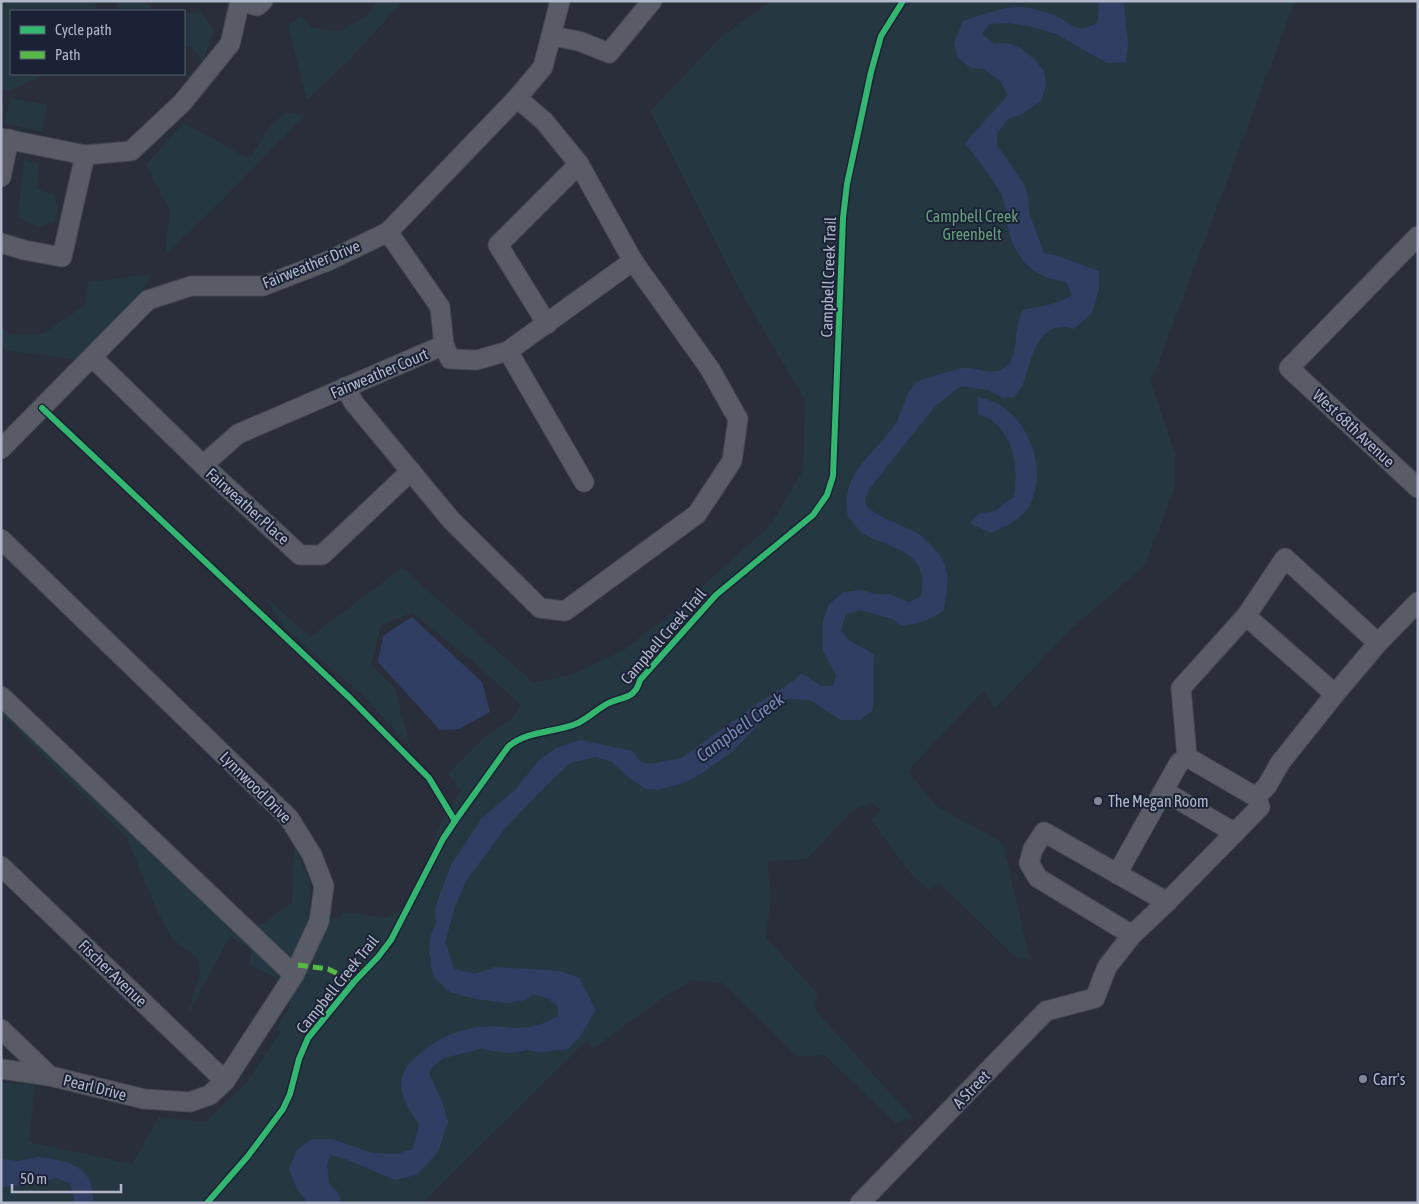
<svg xmlns="http://www.w3.org/2000/svg" width="1419" height="1204" viewBox="0 0 1419 1204" font-family="'Asap Condensed',sans-serif">
<style>
.green{fill:#253841}
.water{fill:#313e64}
.lines{fill:none;stroke-linecap:round;stroke-linejoin:round}
.minor-casing{stroke:#454953;stroke-width:21}
.minor{stroke:#595c67;stroke-width:19}
.quiet{stroke:#58b947;stroke-width:5;stroke-dasharray:10 5;stroke-linecap:butt}
.cycleway-casing{stroke:#1b2235;stroke-width:9}
.cycleway{stroke:#33b770;stroke-width:6}
.poi-dot{fill:#828898;stroke:#1b2235;stroke-width:2}
.labels{text-anchor:middle;dominant-baseline:central;stroke-width:4;stroke-linejoin:round;paint-order:stroke}
.park-label{font-size:16px;fill:#679f7d;stroke:#1b2235}
.street-label{font-size:16px;fill:#b2b8cb;stroke:#1b2235}
.poi-label{font-size:16px;fill:#b2b8cb;stroke:#1b2235;text-anchor:start}
.water-label{font-size:18px;font-style:italic;fill:#7788b6;stroke:#1b2235}
</style>
<rect width="100%" height="100%" fill="#292e3a"/>
<g class="green">
<polygon points="1,1 94,1 98,11 11,11 11,74 46,74 10,91 1,90"/>
<polygon points="116,1 146,1 152,11 120,11"/>
<polygon points="376,1 403,1 352,57 307,100 288,25 301,17 313,28 341,31 370,14"/>
<polygon points="771,1 1295,1 1151,382 1175,455 1175,487 1145,565 1071,629 995,709 983,691 908,771 936,806 1003,843 1030,960 1014,956 939,883 930,890 911,874 872,821 880,809 873,803 853,810 807,859 767,861 771,897 766,938 817,993 815,1010 912,1117 896,1123 824,1055 798,1057 723,983 692,980 664,997 594,1048 586,1041 422,1203 1,1203 1,1082 35,1085 29,1142 132,1164 159,1117 205,1122 247,1082 281,1031 276,1030 289,1008 289,959 278,978 250,966 251,949 230,936 187,1017 200,971 198,958 173,940 157,911 127,838 1,714 1,702 136,829 168,840 251,924 263,924 292,902 294,844 310,882 309,918 339,919 343,912 386,918 413,904 430,865 438,827 461,791 448,774 486,736 513,718 521,705 475,663 412,613 381,625 371,666 395,688 410,746 361,694 284,627 264,595 310,637 402,568 534,683 574,674 624,650 673,612 770,526 803,470 805,400 738,287 650,111 720,38"/>
<polygon points="200,12 214,30 203,61 192,47 184,46 184,15"/>
<polygon points="10,98 47,105 42,132 4,123"/>
<polygon points="285,113 306,115 219,203 165,256 170,210 146,165 184,123 249,159 270,126"/>
<polygon points="24,159 39,164 37,189 55,196 57,210 55,221 38,227 18,217"/>
<polygon points="151,274 144,291 75,359 8,351 1,344 1,328 12,334 43,334 85,305 89,282"/>
</g>
<g class="water">
<path d="M1097,1H1122L1124,4L1128,44L1126,62L1107,63L1056,34L1033,27L1008,23L989,24L982,34L994,44L1008,43L1022,49L1035,60L1044,71L1046,85L1041,101L1022,114L1008,119L997,133V145L1024,184L1028,196L1029,213L1044,253L1055,255L1099,271V289L1092,313L1074,329C1070,328 1064,326 1059,327C1034,332 1031,364 1023,384C1021,389 1017,393 1014,397L1003,398L988,390L961,386L935,406L870,488L865,499L866,506C884,521 899,523 917,533C922,535 925,540 929,543C953,566 948,580 944,610C931,620 918,623 902,626L892,619L861,610L846,614L841,630C849,644 863,646 874,655L873,667V710L860,720H841L810,700L787,699L772,711L735,749L704,772L686,782L658,790L646,789L629,778L612,762L595,757L570,763L546,786L506,827L466,881L456,904L445,942L454,969L475,974L495,967L560,971L579,978L596,1010L581,1035L568,1049L541,1052L527,1050L508,1053L481,1049L444,1058L432,1067L429,1073L442,1102L448,1121L438,1152L416,1175L395,1180L345,1159L331,1155L327,1164L329,1184L338,1192L341,1203H308L297,1189L289,1169L297,1150L312,1139H332L372,1153L397,1154L413,1149L419,1124C404,1103 391,1081 413,1060C438,1036 461,1027 495,1026C502,1026 508,1028 514,1028C531,1028 543,1025 558,1016V1006L547,998L534,994L525,1000L506,1003L476,999L450,992L434,977L431,966V958L429,952L431,935L436,923L435,908L451,865L482,818L516,789L539,760L556,748L581,740L632,751L641,762L651,764L682,758L755,705L795,680L800,674L808,677L821,686H833L836,675L823,651V621L829,604L844,592L862,590L875,594H888L909,602L921,596C931,551 893,550 864,534C858,530 853,522 848,517C841,477 865,462 887,435C891,430 896,425 898,419C904,407 906,391 917,382C921,380 961,367 965,368C980,368 995,378 1008,365C1017,356 1015,336 1018,324C1018,320 1021,315 1023,310C1039,306 1059,305 1072,295L1066,282C1035,278 1015,260 1008,228C1006,217 1006,204 1001,194C994,179 975,157 965,143L1008,95L1000,81L984,69L971,68L958,58L954,44L963,21C979,16 1003,6 1020,7C1030,7 1041,11 1051,14C1071,20 1073,37 1097,23L1099,8Z"/>
<path d="M977,397C1022,403 1048,460 1032,500C1025,518 1007,526 991,533L970,523L978,514L995,511L1014,497C1019,466 1013,424 978,414Z"/>
<polygon points="412,617 482,682 490,712 459,729 440,730 378,662 383,636"/>
<path d="M38,1157C69,1161 95,1166 93,1203H75L70,1184L57,1178L19,1186L1,1187V1159L18,1161Z"/>
</g>
<g class="lines">
<defs>
<g id="minor">
<polyline points="240,1 257,6 263,1"/>
<polyline points="551,36 579,41 609,53 652,1"/>
<polyline points="1,138 85,155 131,151 182,103 230,44 240,1"/>
<polyline points="1,177 9,139"/>
<polyline points="1418,236 1289,368 1418,488"/>
<polyline points="1,243 24,250 62,257 85,155"/>
<polyline points="547,324 498,245 579,164"/>
<polyline points="444,345 450,359 477,360 508,351 633,261"/>
<polyline points="508,351 584,482"/>
<polyline points="92,357 203,465 300,555 322,555 411,471"/>
<polyline points="345,387 354,403 452,521 540,608 565,611 697,514 732,461 738,419 710,369 633,261 579,164 544,121 517,98"/>
<polyline points="1,449 148,300 191,286 263,286 328,261 388,232 517,98 543,67 560,1"/>
<polyline points="203,465 238,434 444,345 440,307 388,232"/>
<polyline points="1,539 289,818 312,855 324,886 319,922 294,975 225,1081 210,1095 190,1102 144,1099 50,1076 1,1069"/>
<polyline points="1246,616 1285,558 1378,643"/>
<polyline points="1,696 294,975"/>
<polyline points="1187,757 1181,688 1246,616 1335,694"/>
<polyline points="1164,791 1235,833"/>
<polyline points="1256,797 1267,786 1280,763 1335,694 1378,643 1418,602"/>
<polyline points="1,866 225,1081"/>
<polyline points="1117,874 1179,763 1187,757 1256,797 1260,807 1167,902"/>
<polyline points="1,1029 50,1076"/>
<polyline points="860,1203 1046,1011 1095,998 1107,967 1132,935 1038,878 1029,863 1033,849 1044,832 1167,902 1132,935"/>
</g>
</defs>
<use href="#minor" class="minor-casing"/>
<use href="#minor" class="minor"/>
<polyline class="quiet" points="298,965 328,969 354,982"/>
<defs>
<g id="cycleway">
<polyline points="42,408 351,699 429,778 455,821"/>
<path d="M207,1203L248,1156L283,1109L290,1094L299,1059L308,1038L354,982L378,957L391,940L443,839L455,821L508,747C527,730 556,733 578,723C590,717 599,707 611,702C626,696 635,698 640,680L716,595L813,515L827,495L833,476L843,218L847,184L871,72L881,36L903,1"/>
</g>
</defs>
<use href="#cycleway" class="cycleway-casing"/>
<use href="#cycleway" class="cycleway"/>
</g>
<g class="poi-dot">
<circle cx="1098" cy="801" r="5"/>
<circle cx="1363" cy="1079" r="5"/>
</g>
<g class="labels">
<g class="park-label">
<text x="972" y="216">Campbell Creek<tspan x="972" dy="18">Greenbelt</tspan></text>
</g>
<g class="street-label">
<text transform="translate(311 264) rotate(-22)">Fairweather Drive</text>
<text transform="translate(828 277) rotate(-88)">Campbell Creek Trail</text>
<text transform="translate(379 373) rotate(-23)">Fairweather Court</text>
<text transform="translate(1354 428) rotate(43)">West 68th Avenue</text>
<text transform="translate(248 506) rotate(42)">Fairweather Place</text>
<text transform="translate(663 636) rotate(-49)">Campbell Creek Trail</text>
<text transform="translate(256 787) rotate(45)">Lynnwood Drive</text>
<text transform="translate(113 973) rotate(44)">Fischer Avenue</text>
<text transform="translate(337 984) rotate(-51)">Campbell Creek Trail</text>
<text transform="translate(95 1087) rotate(14)">Pearl Drive</text>
<text transform="translate(971 1089) rotate(-46)">A Street</text>
</g>
<g class="poi-label">
<text x="1108" y="801">The Megan Room</text>
<text x="1373" y="1079">Carr's</text>
</g>
<g class="water-label">
<text transform="translate(740 727) rotate(-36)">Campbell Creek</text>
</g>
</g>
<rect width="1419" height="1204" fill="none" stroke="#b2b8cb" stroke-width="5"/>
<rect x="10" y="10" width="175" height="65" fill="#1b2235" stroke="#575e71"/>
<rect x="20" y="26" width="25" height="8" fill="#33b770" stroke="#575e71"/>
<text x="55" y="35" font-size="15" fill="#b2b8cb">Cycle path</text>
<rect x="20" y="51" width="25" height="8" fill="#58b947" stroke="#575e71"/>
<text x="55" y="60" font-size="15" fill="#b2b8cb">Path</text>
<path d="M12 1184v8h109v-8" fill="none" stroke="#b2b8cb" stroke-width="2.5"/>
<text x="20" y="1184" font-size="15" fill="#b2b8cb" stroke="#1b2235" stroke-width="4" paint-order="stroke">50 m</text>
</svg>
